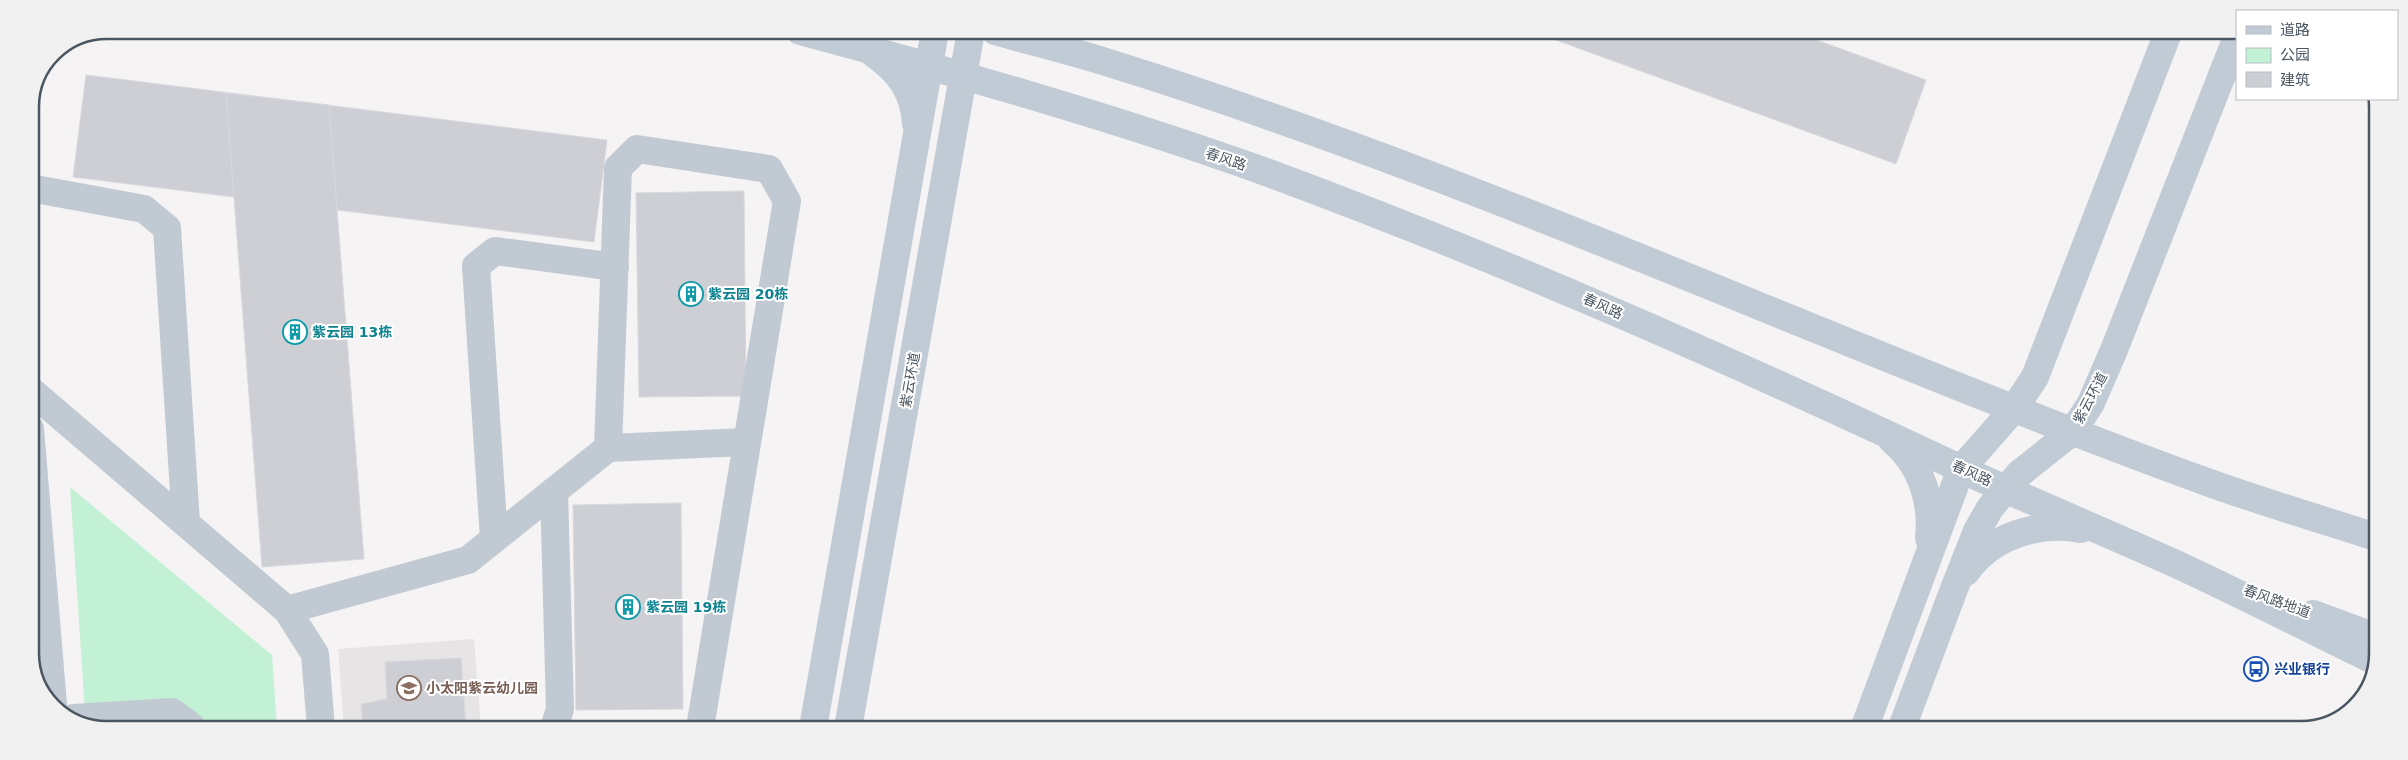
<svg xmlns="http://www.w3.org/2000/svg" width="2408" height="760" viewBox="0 0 2408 760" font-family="'DejaVu Sans','Noto Sans SC',sans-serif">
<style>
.education{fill:#e6e4e5}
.green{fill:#c3f1d5}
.building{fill:#cdcfd5;stroke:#d7d9de}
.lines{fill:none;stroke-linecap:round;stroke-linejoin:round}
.street{stroke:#c1cad2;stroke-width:28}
.secondary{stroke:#c1cbd6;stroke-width:28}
.labels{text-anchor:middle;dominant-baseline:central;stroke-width:4;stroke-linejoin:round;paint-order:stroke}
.street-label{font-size:14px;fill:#4a5661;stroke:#fff}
.culture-label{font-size:14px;font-weight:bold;fill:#0d838f;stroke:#fff;text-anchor:start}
.transit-label{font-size:14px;font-weight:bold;fill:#164399;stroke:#fff;text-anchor:start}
.education-label{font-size:14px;font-weight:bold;fill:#785e54;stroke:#fff;text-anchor:start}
.rim{fill:none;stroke:#4a5661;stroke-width:2.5}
</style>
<rect width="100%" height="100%" fill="#f5f3f3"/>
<polygon class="education" points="474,639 481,728 344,728 338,649"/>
<polygon class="green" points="70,487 272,655 277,728 86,727"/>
<g class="building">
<polygon points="1534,32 1795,32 1926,80 1896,164"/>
<polygon points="86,75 607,140 594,242 73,177"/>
<polygon points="226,93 329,105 364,559 262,567"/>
<polygon points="744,191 746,396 639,397 636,193"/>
<polygon points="681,503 683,709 576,710 573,505"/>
<polygon points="461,658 466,728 363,728 361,704 387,699 385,662"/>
</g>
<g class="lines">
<g class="street">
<polyline points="30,188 144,209 167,228 186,523"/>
<polyline points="30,390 287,610 315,654 321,728"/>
<polyline points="30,429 53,705"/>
<polyline points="608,448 747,442"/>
<polyline points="554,491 560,709 554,728"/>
<polyline points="494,539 476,266 495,251 615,267"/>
<polyline points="287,610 468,560 608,448 618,168 637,149 769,169 787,201 700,728"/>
<polyline points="73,718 172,712 192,727"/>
</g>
<g class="secondary">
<path d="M800,31C957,73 1113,117 1266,172C1502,259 1730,360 1957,467C2029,501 2103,531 2176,564C2243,595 2309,629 2375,661"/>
<path d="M995,31C1033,42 1071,51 1109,63C1483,179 1839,348 2207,482C2262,502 2320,519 2376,537"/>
<path d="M874,54C899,71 914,92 916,123"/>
<path d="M1892,440C1921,464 1933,501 1929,538"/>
<path d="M1966,572C1991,536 2038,521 2081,529"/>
<polyline points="2313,614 2375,637"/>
<polyline points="813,728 935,31"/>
<polyline points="848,728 971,31"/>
<polyline points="1864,729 1961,469 2014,409 2035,377 2168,33"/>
<polyline points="1901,730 1954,589 1977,531 1990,508 2019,474 2073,431 2091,403 2114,350 2237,37"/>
</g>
</g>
<defs>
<symbol id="building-ring" viewBox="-11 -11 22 22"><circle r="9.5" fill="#fff" stroke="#0f9aa8" stroke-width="1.5"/><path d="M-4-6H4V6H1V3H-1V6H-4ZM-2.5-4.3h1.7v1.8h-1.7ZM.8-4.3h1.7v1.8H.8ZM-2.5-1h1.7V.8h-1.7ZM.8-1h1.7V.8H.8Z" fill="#0f9aa8"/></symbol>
<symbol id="bus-ring" viewBox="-11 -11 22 22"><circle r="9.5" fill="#fff" stroke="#1a4fb4" stroke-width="1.5"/><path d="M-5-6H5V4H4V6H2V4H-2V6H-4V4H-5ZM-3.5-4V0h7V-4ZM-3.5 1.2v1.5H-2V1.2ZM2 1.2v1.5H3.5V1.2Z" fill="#1a4fb4"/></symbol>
<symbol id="school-ring" viewBox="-11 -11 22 22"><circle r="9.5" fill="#fff" stroke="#8d6e63" stroke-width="1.5"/><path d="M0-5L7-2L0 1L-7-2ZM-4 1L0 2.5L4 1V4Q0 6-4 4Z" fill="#8d6e63"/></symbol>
</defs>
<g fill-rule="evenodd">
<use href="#building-ring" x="677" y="280" width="28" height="28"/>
<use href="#building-ring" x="281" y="318" width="28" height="28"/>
<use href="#building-ring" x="614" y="593" width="28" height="28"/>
<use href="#bus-ring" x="2242" y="655" width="28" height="28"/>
<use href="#school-ring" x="395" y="674" width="28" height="28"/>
</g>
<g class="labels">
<g class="street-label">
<text transform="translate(1226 159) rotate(19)">春风路</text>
<text transform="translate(1603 306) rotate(24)">春风路</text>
<text transform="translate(910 380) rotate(-80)">紫云环道</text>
<text transform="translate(2090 398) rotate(-62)">紫云环道</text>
<text transform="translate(1972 473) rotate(24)">春风路</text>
<text transform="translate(2277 601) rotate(20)">春风路地道</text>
</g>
<g class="culture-label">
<text x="708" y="294">紫云园 20栋</text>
<text x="312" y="332">紫云园 13栋</text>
<text x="646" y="607">紫云园 19栋</text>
</g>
<g class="transit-label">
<text x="2274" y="669">兴业银行</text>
</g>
<g class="education-label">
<text x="426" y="688">小太阳紫云幼儿园</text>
</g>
</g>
<path d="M0 0H2408V760H0ZM107 39H2301A68 68 0 0 1 2369 107V653A68 68 0 0 1 2301 721H107A68 68 0 0 1 39 653V107A68 68 0 0 1 107 39Z" fill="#f1f1f2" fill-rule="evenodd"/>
<path class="rim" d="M107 39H2301A68 68 0 0 1 2369 107V653A68 68 0 0 1 2301 721H107A68 68 0 0 1 39 653V107A68 68 0 0 1 107 39Z"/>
<rect x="2236" y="10" width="162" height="90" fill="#ffffff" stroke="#b7bbc0"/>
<rect x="2246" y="26" width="25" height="8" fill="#c1cbd6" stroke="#b7bbc0"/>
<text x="2280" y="35" font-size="15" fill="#4a5661">道路</text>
<rect x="2246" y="48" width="25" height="15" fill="#c3f1d5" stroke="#b7bbc0"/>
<text x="2280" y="60" font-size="15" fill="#4a5661">公园</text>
<rect x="2246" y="72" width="25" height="15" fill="#cdcfd5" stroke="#b7bbc0"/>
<text x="2280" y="85" font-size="15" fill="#4a5661">建筑</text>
</svg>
